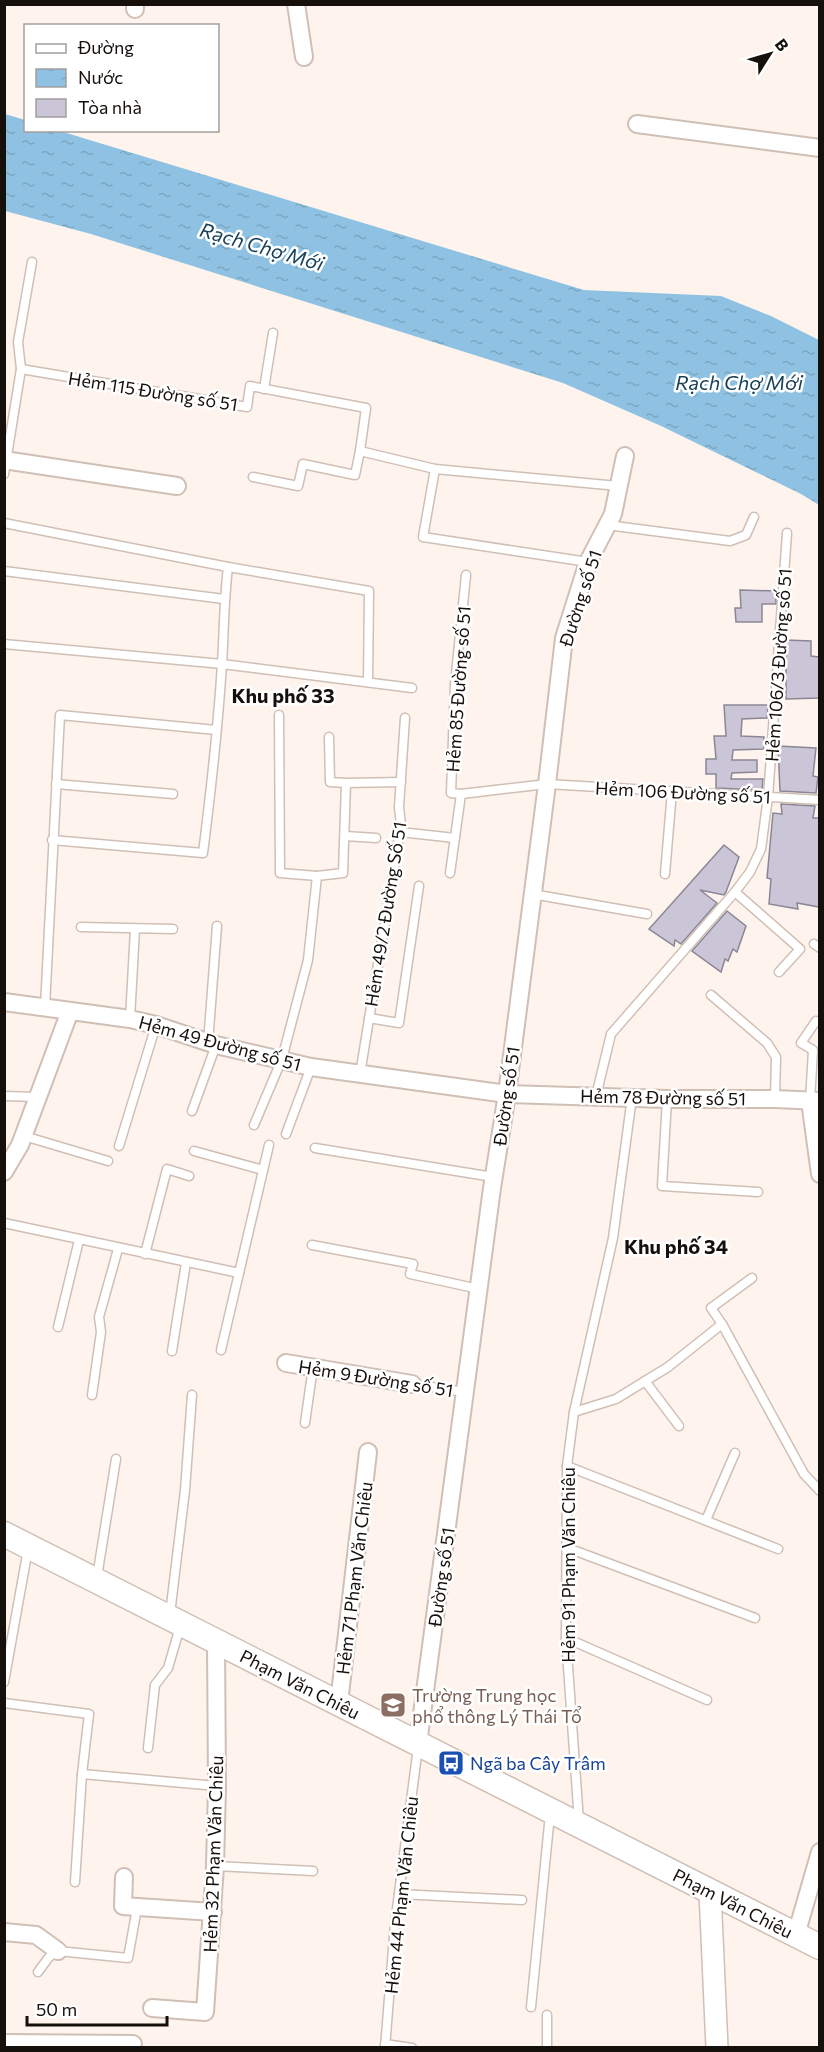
<svg xmlns="http://www.w3.org/2000/svg" width="824" height="2052" viewBox="0 0 824 2052" font-family="Commissioner,sans-serif">
<style>
.water{fill:url(#water-ripples)}
.building{fill:#cac6d7;stroke:#8a8696;stroke-width:1.5}
.lines{fill:none;stroke-linecap:round;stroke-linejoin:round}
.service-casing{stroke:#d0bfb5;stroke-width:11}
.minor-casing{stroke:#d0bfb5;stroke-width:20}
.tertiary-casing{stroke:#d0bfb5;stroke-width:24}
.secondary-casing{stroke:#d0bfb5;stroke-width:27}
.service{stroke:#fff;stroke-width:8}
.minor{stroke:#fff;stroke-width:16}
.tertiary{stroke:#fff;stroke-width:21}
.secondary{stroke:#fff;stroke-width:24}
.labels{text-anchor:middle;dominant-baseline:central;stroke-width:5;stroke-linejoin:round;paint-order:stroke}
.street-label{font-size:18px;fill:#15100c;stroke:#fff}
.education-label{font-size:18px;fill:#785e54;stroke:#fff;text-anchor:start}
.transit-label{font-size:18px;fill:#164399;stroke:#fff;text-anchor:start}
.water-label{font-size:20px;font-style:italic;fill:#184057;stroke:#fff}
.neighbourhood-label{font-size:20px;font-weight:bold;fill:#15100c;stroke:#fff}
</style>
<defs>
<pattern id="water-ripples" width="26" height="14" patternUnits="userSpaceOnUse" patternTransform="scale(1.5)"><rect width="26" height="14" fill="#8fc2e2"/><path d="M2 4q2-2 4 0t4 0M15 11q2-2 4 0t4 0" fill="none" stroke="#7aa6c1"/></pattern>
</defs>
<rect width="100%" height="100%" fill="#fef4ed"/>
<polygon class="water" points="5,114 25,120 26,130 60,131 584,290 721,296 771,316 819,340 819,505 801,494 661,426 563,383 91,234 5,211"/>
<g class="building">
<polygon points="740,590 776,591 776,604 762,604 762,622 736,622 735,608 741,608"/>
<polygon points="786,640 811,641 811,656 819,657 819,698 786,699"/>
<polygon points="724,705 768,705 767,718 742,719 741,736 764,737 764,749 733,750 732,760 757,760 757,772 732,773 731,779 763,779 762,790 716,788 716,774 706,774 706,759 716,759 714,736 726,736"/>
<polygon points="778,746 816,748 813,776 818,777 816,793 780,791"/>
<polygon points="781,804 815,806 813,818 819,818 819,907 797,903 798,909 769,904 771,879 767,878 773,813 782,814"/>
<polygon points="724,845 739,857 726,892 724,895 700,890 717,903 681,944 675,940 674,946 649,929"/>
<polygon points="727,911 746,926 737,952 733,949 728,961 725,959 721,972 692,951"/>
</g>
<g class="lines">
<defs>
<g id="service">
<polyline points="21,369 247,407 250,386 366,408 360,451 435,469 618,486"/>
<polyline points="264,389 273,333"/>
<polyline points="435,469 423,537 588,562"/>
<polyline points="4,474 21,369 18,342 32,262"/>
<polyline points="253,477 298,486 303,464 355,475 360,451"/>
<polyline points="4,523 228,567 369,591 368,682"/>
<polyline points="607,525 730,541 746,535 754,517"/>
<polyline points="4,571 224,599"/>
<polyline points="466,575 455,684 451,793 461,794 547,784 820,800"/>
<polyline points="4,644 222,664 412,688"/>
<polyline points="279,715 280,873 317,876"/>
<polyline points="346,783 401,782"/>
<polyline points="56,784 173,794"/>
<polyline points="400,832 455,838"/>
<polyline points="345,836 376,838"/>
<path d="M52,840L203,853C211,790 218,727 222,664C224,631 224,600 228,567"/>
<polyline points="450,873 461,794"/>
<polyline points="665,874 672,791"/>
<polyline points="735,892 800,949 779,972"/>
<polyline points="532,894 647,914"/>
<polyline points="81,927 173,929"/>
<polyline points="814,944 820,948"/>
<polyline points="711,995 767,1043 776,1057 775,1099"/>
<polyline points="45,1007 60,715 216,730"/>
<polyline points="369,1018 399,1023 419,886"/>
<polyline points="130,1019 135,929"/>
<polyline points="208,1043 217,926"/>
<polyline points="360,1074 401,825 399,807 405,718"/>
<polyline points="4,1096 37,1097"/>
<polyline points="596,1096 611,1034 735,892 750,872 761,849 768,797 787,533"/>
<polyline points="667,1099 662,1186 758,1192"/>
<polyline points="810,1101 813,1050 801,1043 816,1021"/>
<polyline points="192,1111 216,1045"/>
<polyline points="254,1125 282,1059 308,960 317,876 343,873 346,783 330,782 329,737"/>
<polyline points="286,1134 311,1067"/>
<polyline points="24,1136 108,1161"/>
<polyline points="119,1146 156,1025"/>
<polyline points="315,1148 493,1177"/>
<polyline points="194,1151 263,1170"/>
<polyline points="4,1223 239,1273"/>
<polyline points="312,1245 413,1264 410,1274 479,1289"/>
<polyline points="145,1254 167,1169 189,1176"/>
<polyline points="752,1278 711,1308 722,1324 804,1474 820,1491"/>
<polyline points="58,1327 79,1240"/>
<polyline points="221,1350 269,1145"/>
<polyline points="172,1351 186,1263"/>
<polyline points="645,1381 679,1426"/>
<polyline points="412,1384 465,1392"/>
<polyline points="92,1395 101,1332 99,1317 118,1249"/>
<polyline points="574,1412 613,1238 632,1097"/>
<polyline points="305,1423 313,1367"/>
<polyline points="567,1466 778,1549"/>
<polyline points="706,1520 735,1453"/>
<polyline points="565,1547 755,1618"/>
<polyline points="97,1577 116,1459"/>
<polyline points="170,1614 185,1490 192,1395"/>
<polyline points="566,1638 707,1700"/>
<polyline points="4,1682 28,1549"/>
<polyline points="4,1703 89,1714 82,1774"/>
<polyline points="148,1748 155,1685 168,1668 180,1627"/>
<polyline points="579,1822 566,1638 567,1466 574,1412 616,1399 668,1367 722,1324"/>
<polyline points="215,1866 313,1871"/>
<polyline points="75,1882 82,1774 217,1786"/>
<polyline points="399,1894 522,1900"/>
<polyline points="38,1972 49,1957 58,1951 128,1958 137,1908"/>
<polyline points="531,2007 550,1814"/>
<polyline points="385,2044 412,2048"/>
<polyline points="385,2048 395,1924 418,1747"/>
<polyline points="547,2048 547,2015"/>
</g>
<g id="minor">
<polyline points="135,4 135,9"/>
<polyline points="296,4 304,57"/>
<polyline points="637,124 820,148"/>
<polyline points="4,460 177,486"/>
<polyline points="4,1002 130,1019 156,1025 216,1045 311,1067 507,1094 667,1099 775,1099 820,1101"/>
<polyline points="810,1101 820,1174"/>
<polyline points="4,1172 20,1145 70,1011"/>
<polyline points="286,1363 412,1384"/>
<polyline points="339,1703 368,1452"/>
<polyline points="418,1744 492,1188 507,1094 547,784 564,638 588,562 613,514 625,456"/>
<polyline points="124,1877 123,1906 213,1912"/>
<polyline points="4,1932 36,1935 58,1951"/>
<polyline points="796,1935 820,1852"/>
<polyline points="152,2008 205,2012 215,1866 217,1786 216,1641"/>
<polyline points="4,2043 133,2044"/>
</g>
<polyline id="tertiary" points="710,1892 717,2048"/>
<polyline id="secondary" points="4,1534 820,1947"/>
</defs>
<use href="#service" class="service-casing"/>
<use href="#minor" class="minor-casing"/>
<use href="#tertiary" class="tertiary-casing"/>
<use href="#secondary" class="secondary-casing"/>
<use href="#service" class="service"/>
<use href="#minor" class="minor"/>
<use href="#tertiary" class="tertiary"/>
<use href="#secondary" class="secondary"/>
</g>
<defs>
<symbol id="school-square" viewBox="-11 -11 22 22"><rect x="-9" y="-9" width="18" height="18" rx="4" fill="#8d6e63" stroke="#fff"/><path d="M0-5L7-2L0 1L-7-2ZM-4 1L0 2.5L4 1V4Q0 6-4 4Z" fill="#fff"/></symbol>
<symbol id="bus-square" viewBox="-11 -11 22 22"><rect x="-9" y="-9" width="18" height="18" rx="4" fill="#1a4fb4" stroke="#fff"/><path d="M-5-6H5V4H4V6H2V4H-2V6H-4V4H-5ZM-3.5-4V0h7V-4ZM-3.5 1.2v1.5H-2V1.2ZM2 1.2v1.5H3.5V1.2Z" fill="#fff"/></symbol>
</defs>
<g fill-rule="evenodd">
<use href="#school-square" x="378" y="1690" width="30" height="30"/>
<use href="#bus-square" x="436" y="1748" width="30" height="30"/>
</g>
<g class="labels">
<g class="street-label">
<text transform="translate(153 391) rotate(9)">Hẻm 115 Đường số 51</text>
<text transform="translate(580 598) rotate(-72)">Đường số 51</text>
<text transform="translate(778 665) rotate(-86)">Hẻm 106/3 Đường số 51</text>
<text transform="translate(458 689) rotate(-86)">Hẻm 85 Đường số 51</text>
<text transform="translate(683 792) rotate(3)">Hẻm 106 Đường số 51</text>
<text transform="translate(385 914) rotate(-81)">Hẻm 49/2 Đường Số 51</text>
<text transform="translate(220 1043) rotate(15)">Hẻm 49 Đường số 51</text>
<text transform="translate(506 1096) rotate(-82)">Đường số 51</text>
<text transform="translate(663 1097) rotate(1)">Hẻm 78 Đường số 51</text>
<text transform="translate(376 1378) rotate(9)">Hẻm 9 Đường số 51</text>
<text transform="translate(568 1565) rotate(-90)">Hẻm 91 Phạm Văn Chiêu</text>
<text transform="translate(441 1577) rotate(-82)">Đường số 51</text>
<text transform="translate(354 1578) rotate(-83)">Hẻm 71 Phạm Văn Chiêu</text>
<text transform="translate(300 1684) rotate(27)">Phạm Văn Chiêu</text>
<text transform="translate(213 1854) rotate(-88)">Hẻm 32 Phạm Văn Chiêu</text>
<text transform="translate(401 1895) rotate(-84)">Hẻm 44 Phạm Văn Chiêu</text>
<text transform="translate(733 1903) rotate(27)">Phạm Văn Chiêu</text>
</g>
<g class="education-label">
<text x="412" y="1695">Trường Trung học<tspan x="412" dy="21">phổ thông Lý Thái Tổ</tspan></text>
</g>
<g class="transit-label">
<text x="470" y="1763">Ngã ba Cây Trâm</text>
</g>
<g class="water-label">
<text transform="translate(262 246) rotate(16)">Rạch Chợ Mới</text>
<text x="739" y="382">Rạch Chợ Mới</text>
</g>
<g class="neighbourhood-label">
<text x="283" y="695">Khu phố 33</text>
<text x="676" y="1246">Khu phố 34</text>
</g>
</g>
<rect width="824" height="2052" fill="none" stroke="#15100c" stroke-width="12"/>
<rect x="24" y="24" width="195" height="108" fill="#ffffff" stroke="#a19f9e" stroke-width="1.5"/>
<rect x="36" y="44" width="30" height="9" fill="#ffffff" stroke="#a19f9e" stroke-width="1.5"/>
<text x="78" y="54" font-size="18" fill="#15100c">Đường</text>
<rect x="36" y="69" width="30" height="18" fill="url(#water-ripples)" stroke="#a19f9e" stroke-width="1.5"/>
<text x="78" y="84" font-size="18" fill="#15100c">Nước</text>
<rect x="36" y="99" width="30" height="18" fill="#cac6d7" stroke="#a19f9e" stroke-width="1.5"/>
<text x="78" y="114" font-size="18" fill="#15100c">Tòa nhà</text>
<g transform="translate(770 54) rotate(53)" stroke="#ffffff" stroke-width="4.5" paint-order="stroke">
<path d="M0-4.5L10 22L0 15L-10 22Z" fill="#15100c"/>
<text y="-9" font-size="16" font-weight="bold" text-anchor="middle" fill="#15100c">B</text>
</g>
<path d="M27 2016v9h140v-9" fill="none" stroke="#15100c" stroke-width="3"/>
<text x="36" y="2016" font-size="18" fill="#15100c" stroke="#ffffff" stroke-width="4.5" paint-order="stroke">50 m</text>
</svg>
